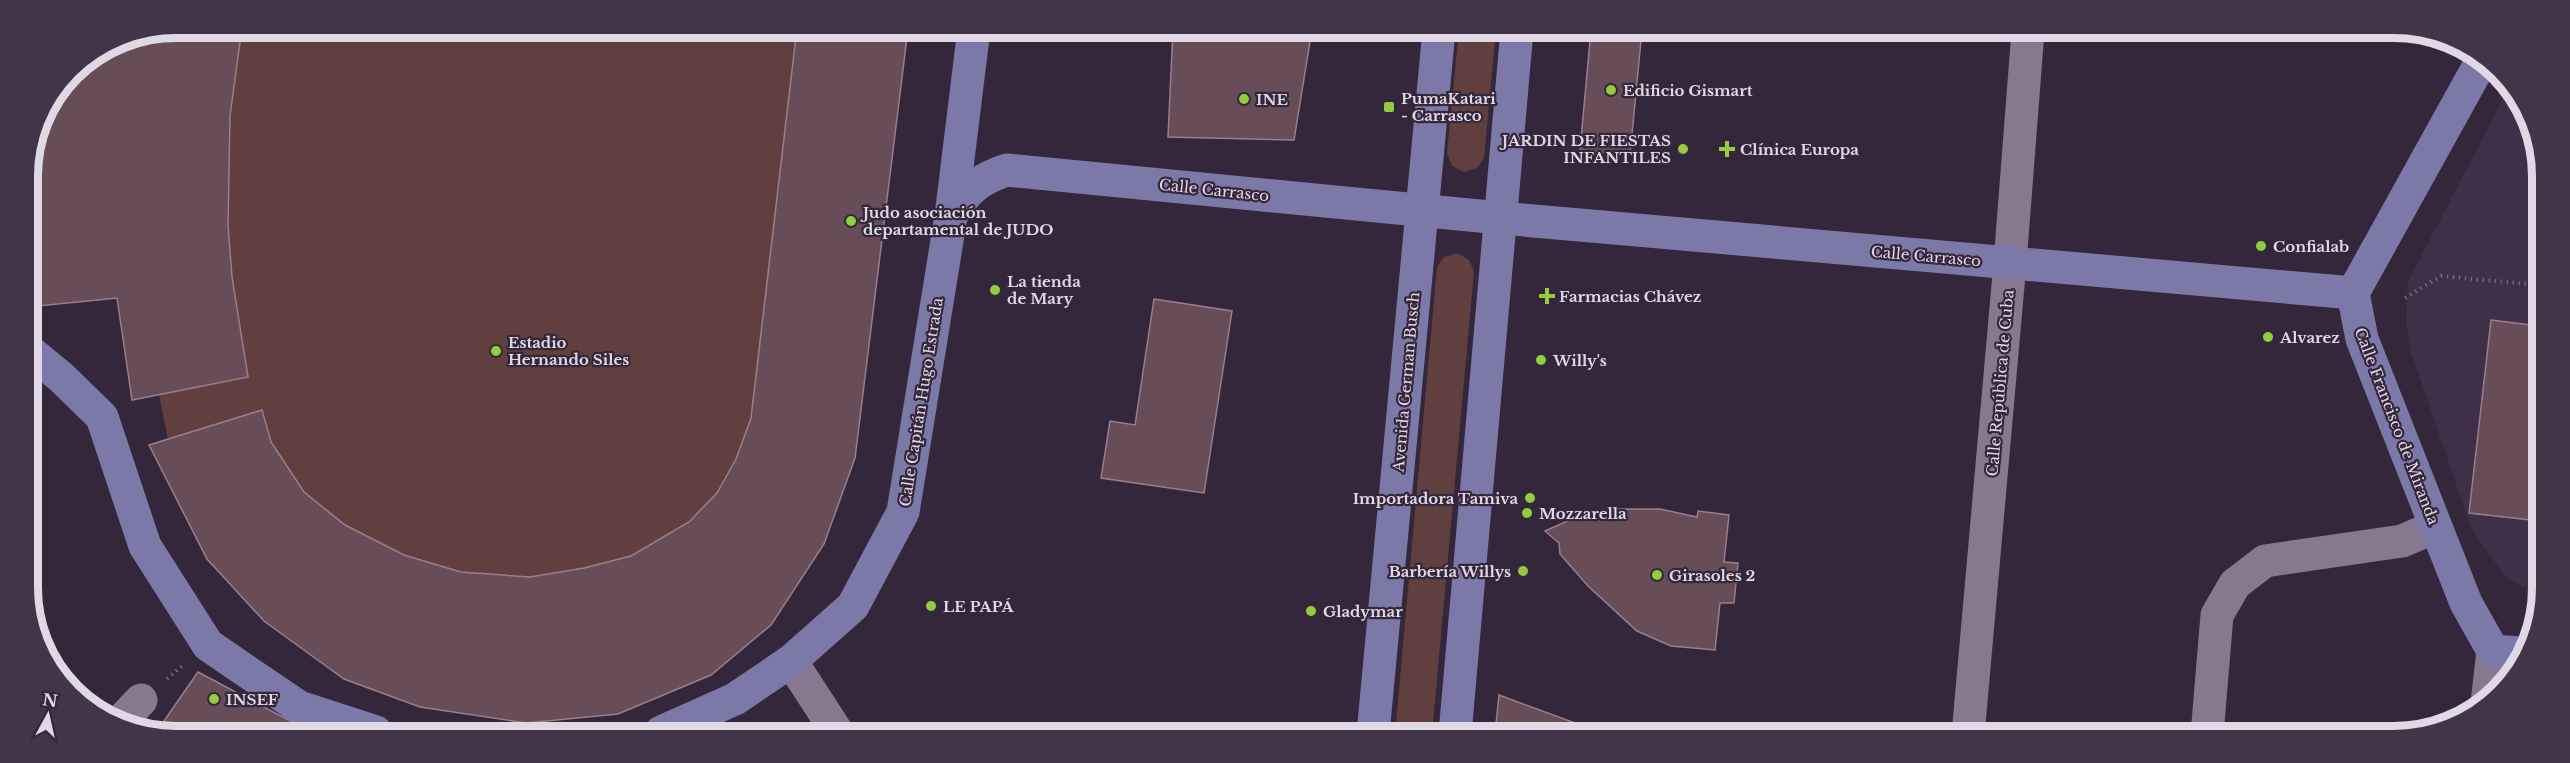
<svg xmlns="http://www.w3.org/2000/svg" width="2570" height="763" viewBox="0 0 2570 763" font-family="'Libre Baskerville',serif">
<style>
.built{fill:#402f48}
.green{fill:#60403e}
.building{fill:#664d58;stroke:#9b7e8b;stroke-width:1.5}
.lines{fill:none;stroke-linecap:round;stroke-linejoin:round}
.path{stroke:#74687a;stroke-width:4;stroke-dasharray:1.5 4.5;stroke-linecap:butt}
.minor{stroke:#87788f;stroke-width:33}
.major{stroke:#7c79a9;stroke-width:33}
.poi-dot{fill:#93cd3e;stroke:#34273b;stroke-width:2}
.labels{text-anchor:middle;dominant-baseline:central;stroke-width:4.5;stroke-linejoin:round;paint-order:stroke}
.poi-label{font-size:15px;font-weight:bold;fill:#e1d8e5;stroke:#34273b;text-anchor:start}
.street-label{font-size:15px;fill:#e1d8e5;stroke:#34273b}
.rim{fill:none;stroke:#e1d8e5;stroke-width:8}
</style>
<rect width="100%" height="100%" fill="#34273b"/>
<g class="built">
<polygon points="2384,32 2433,32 2435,33 2433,44"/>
<polygon points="2510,85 2540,147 2538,594 2506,578 2471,528 2410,349 2406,321 2408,282"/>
</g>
<g class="green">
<polygon points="175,27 908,29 855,458 824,544 771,625 711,675 618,714 526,723 420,707 344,679 207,559 149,445 168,439 159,395 132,400 117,299 28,307 27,166 38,118 71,70 119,38"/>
<polygon points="1459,30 1496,30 1484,158 1477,168 1464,172 1452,166 1447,153"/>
<polygon points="1457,253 1469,260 1474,271 1432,734 1395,734 1437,267 1444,257"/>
</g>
<g class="building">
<polygon points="175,27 242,27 230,116 228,225 232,277 248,377 132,400 117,298 28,307 27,166 38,118 71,70 119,38"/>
<polygon points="797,28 908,29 855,458 824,544 771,625 711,675 618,714 526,723 420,707 344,679 264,621 207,559 149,445 262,410 271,442 304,492 345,525 404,555 461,572 530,577 584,568 631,556 689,522 717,493 736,459 751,418"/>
<polygon points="1173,29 1312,29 1294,140 1168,137"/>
<polygon points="1591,30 1642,30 1630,155 1580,150"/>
<polygon points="1154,299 1232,311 1204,493 1101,478 1110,421 1135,425"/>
<polygon points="2491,320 2539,326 2539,521 2469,513"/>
<polygon points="1617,509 1660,509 1697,517 1698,511 1729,515 1724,562 1738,563 1734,603 1720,603 1715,650 1671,646 1637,631 1588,586 1560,554 1559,543 1545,531 1579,516"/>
<polygon points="198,672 294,723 324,731 157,731"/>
<polygon points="1499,695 1605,734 1495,734"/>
</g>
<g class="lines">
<g class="path">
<polyline points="2405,298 2441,276 2540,285"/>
<polyline points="167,679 182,666"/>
</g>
<g class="minor">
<polyline points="791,661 837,732"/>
<polyline points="2487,703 2493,651"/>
<polyline points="121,721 141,700"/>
<polyline points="1968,735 2010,263 2028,31"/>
<polyline points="2207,735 2217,615 2235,584 2265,561 2402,541 2435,527"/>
</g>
<g class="major">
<polyline points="2481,62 2353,293 2362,339 2466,603 2493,651 2521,653"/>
<path d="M951,216C965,191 979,179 1007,170L1500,218L2353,293"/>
<polyline points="28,350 61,377 102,417 145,546 208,645 299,707 376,732"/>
<polyline points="661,732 735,699 791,661 853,606 903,512 951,216 974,29"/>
<polyline points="1373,734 1439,30"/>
<polyline points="1455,734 1517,30"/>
</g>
</g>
<g class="poi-dot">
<circle cx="1611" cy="90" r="6"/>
<circle cx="1244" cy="99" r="6"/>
<rect x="1383" y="101" width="12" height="12" rx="3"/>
<circle cx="1683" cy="149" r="6"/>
<path d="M1724 140h6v6h6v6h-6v6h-6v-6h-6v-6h6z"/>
<circle cx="851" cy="221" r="6"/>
<circle cx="2261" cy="246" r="6"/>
<circle cx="995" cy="290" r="6"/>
<path d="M1544 287h6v6h6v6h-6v6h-6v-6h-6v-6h6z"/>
<circle cx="2268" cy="337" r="6"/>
<circle cx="496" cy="351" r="6"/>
<circle cx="1541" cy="360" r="6"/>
<circle cx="1530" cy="498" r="6"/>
<circle cx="1527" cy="513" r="6"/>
<circle cx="1523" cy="571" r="6"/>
<circle cx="1657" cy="575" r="6"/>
<circle cx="931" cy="606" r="6"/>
<circle cx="1311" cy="611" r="6"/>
<circle cx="214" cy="699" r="6"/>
</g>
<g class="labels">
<g class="poi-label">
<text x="1623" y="90">Edificio Gismart</text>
<text x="1401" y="98">PumaKatari<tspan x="1401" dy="17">- Carrasco</tspan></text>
<text x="1256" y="99">INE</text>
<text x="1671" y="140" text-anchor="end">JARDIN DE FIESTAS<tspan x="1671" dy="17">INFANTILES</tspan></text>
<text x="1740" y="149">Clínica Europa</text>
<text x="863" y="212">Judo asociación<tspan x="863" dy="17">departamental de JUDO</tspan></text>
<text x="2273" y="246">Confialab</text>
<text x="1007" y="281">La tienda<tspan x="1007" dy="17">de Mary</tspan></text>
<text x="1559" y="296">Farmacias Chávez</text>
<text x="2280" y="337">Alvarez</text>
<text x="508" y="342">Estadio<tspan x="508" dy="17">Hernando Siles</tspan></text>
<text x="1553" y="360">Willy's</text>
<text x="1518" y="498" text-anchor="end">Importadora Tamiva</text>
<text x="1539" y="513">Mozzarella</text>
<text x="1511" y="571" text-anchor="end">Barbería Willys</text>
<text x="1669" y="575">Girasoles 2</text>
<text x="943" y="606">LE PAPÁ</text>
<text x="1323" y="611">Gladymar</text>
<text x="226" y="699">INSEF</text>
</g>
<g class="street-label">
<text transform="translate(1214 190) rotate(6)">Calle Carrasco</text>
<text transform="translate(1926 256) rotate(5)">Calle Carrasco</text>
<text transform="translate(1406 382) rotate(-85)">Avenida German Busch</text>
<text transform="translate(2000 383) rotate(-85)">Calle República de Cuba</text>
<text transform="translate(921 402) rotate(-81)">Calle Capitán Hugo Estrada</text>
<text transform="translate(2397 426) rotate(69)">Calle Francisco de Miranda</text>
</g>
</g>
<path d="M0 0H2570V763H0ZM176 38H2394A138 138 0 0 1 2532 176V588A138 138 0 0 1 2394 726H176A138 138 0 0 1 38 588V176A138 138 0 0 1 176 38Z" fill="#423549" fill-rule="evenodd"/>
<path class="rim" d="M176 38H2394A138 138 0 0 1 2532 176V588A138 138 0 0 1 2394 726H176A138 138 0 0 1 38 588V176A138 138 0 0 1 176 38Z"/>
<g transform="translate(48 715) rotate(8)" stroke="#34273b" stroke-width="4.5" paint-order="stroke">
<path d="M0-4.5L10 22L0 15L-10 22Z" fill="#e1d8e5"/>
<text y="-9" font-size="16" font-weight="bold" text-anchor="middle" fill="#e1d8e5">N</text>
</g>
</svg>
